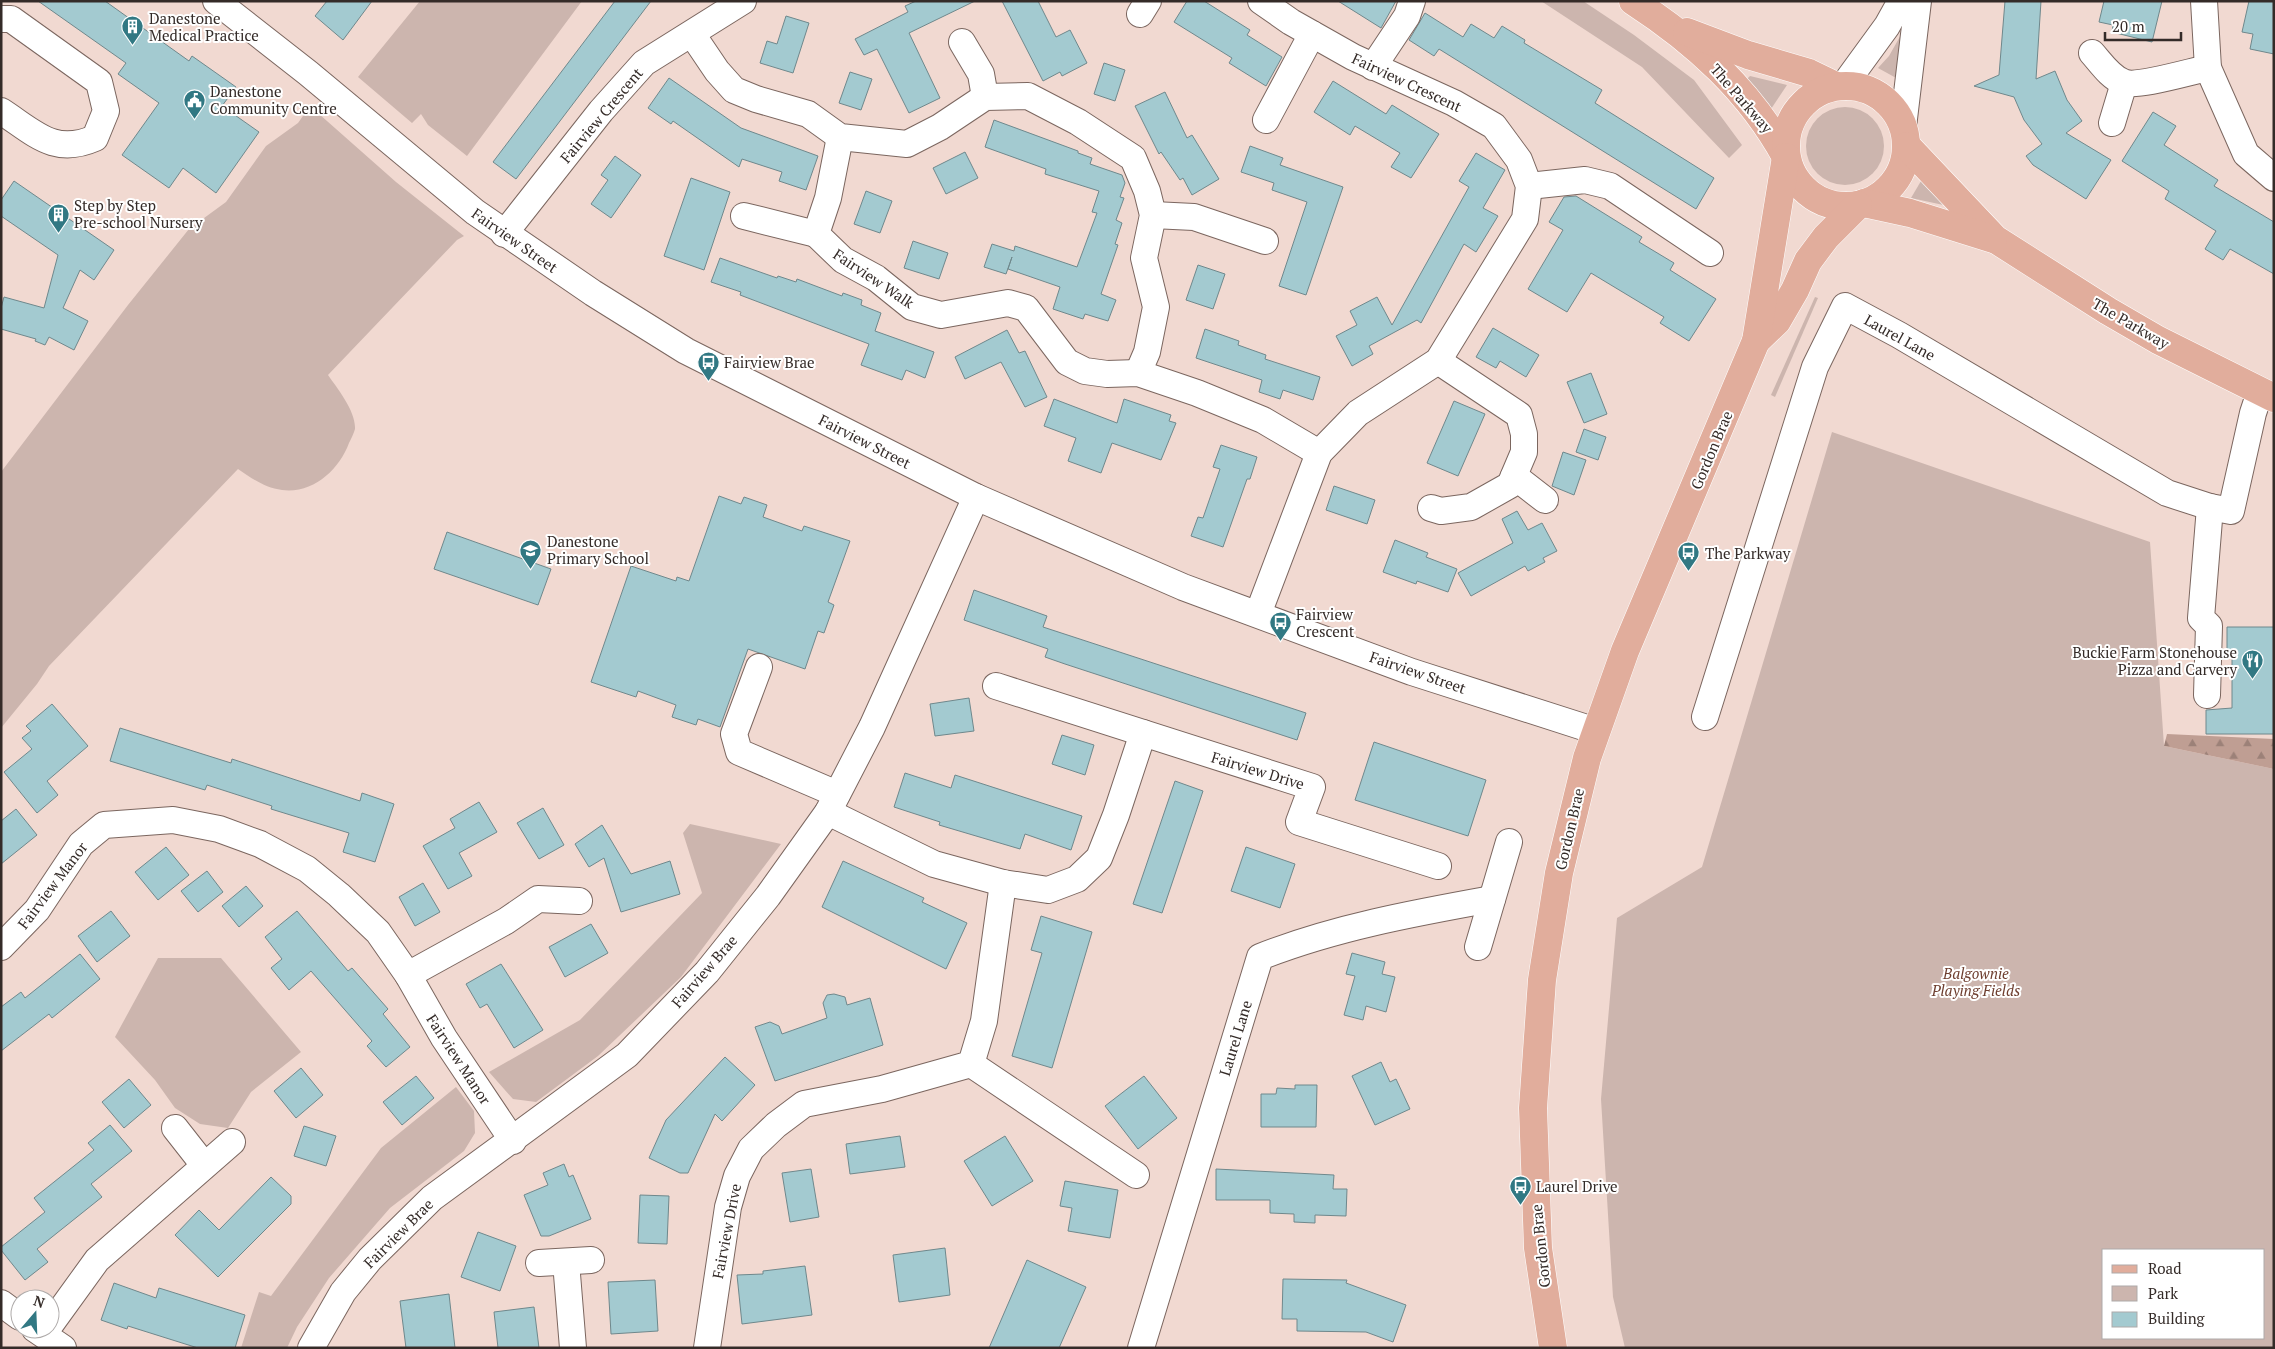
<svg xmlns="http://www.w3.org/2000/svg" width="2275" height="1349" viewBox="0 0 2275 1349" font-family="'PT Serif',serif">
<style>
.green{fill:#ccb5ae;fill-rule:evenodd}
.forest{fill:url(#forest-firs)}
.building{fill:#a3cad0;stroke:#6f888c}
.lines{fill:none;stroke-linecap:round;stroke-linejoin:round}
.minor-casing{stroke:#7b665f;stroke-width:28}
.major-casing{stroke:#fff;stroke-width:29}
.minor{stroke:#fff;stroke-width:26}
.major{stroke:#e1ad9c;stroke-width:28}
.labels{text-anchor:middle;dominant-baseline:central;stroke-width:4;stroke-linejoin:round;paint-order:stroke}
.poi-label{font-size:15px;fill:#342b28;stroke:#fff;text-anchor:start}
.street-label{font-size:15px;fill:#342b28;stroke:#fff}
.park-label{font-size:15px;font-style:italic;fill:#6e3e2f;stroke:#fff}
</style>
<defs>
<pattern id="forest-firs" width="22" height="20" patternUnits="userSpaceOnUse" patternTransform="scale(1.25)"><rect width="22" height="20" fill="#bf9e93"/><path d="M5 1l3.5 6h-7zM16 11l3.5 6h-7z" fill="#9c8178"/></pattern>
</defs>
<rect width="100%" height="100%" fill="#f1d9d1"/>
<g class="green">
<polygon points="420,1 582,1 467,156 428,125 421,114 412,123 358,77"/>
<polygon points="1541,1 1583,1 1634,35 1694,80 1742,145 1729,158 1642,67"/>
<polygon points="1902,33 1898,79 1878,68 1889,56"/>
<polygon points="1750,76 1787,85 1771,109 1747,79"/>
<path d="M310,106L396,182L464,236L457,240L328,375C337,388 356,411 355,429C354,433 351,439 349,443C339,470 313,494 282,490C265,488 251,478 238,469L49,666L37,684L1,728V472L128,305L189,229L226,202L266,146L298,123Z"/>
<circle cx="1845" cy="146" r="39"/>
<polygon points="1921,181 1948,206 1911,198"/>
<polygon points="1815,297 1818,298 1775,397 1771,395"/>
<path d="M1832,432L2150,542L2164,746L2274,769V1348H1625L1613,1297L1601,1099L1617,918L1702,867ZM2104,1250H2264V1338H2104Z"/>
<polygon points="690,824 781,844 681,977 598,1056 536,1102 513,1099 489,1072 580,1020 702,893 683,833"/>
<polygon points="158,958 221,958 301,1052 251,1092 228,1128 200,1124 175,1108 155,1080 115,1037"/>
<polygon points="456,1087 474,1111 475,1133 464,1151 390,1208 329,1278 297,1327 287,1348 241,1348 259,1292 271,1296 381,1148"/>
</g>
<polygon class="forest" points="2167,734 2274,739 2274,769 2164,746"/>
<g class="building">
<polygon points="38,1 105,1 189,61 192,56 236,87 222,106 259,132 216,193 183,168 169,188 122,155 159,103 118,74 126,63"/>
<polygon points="327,1 372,1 343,40 315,16"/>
<polygon points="615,1 651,1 516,179 493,162"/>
<polygon points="916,1 975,1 909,33 940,98 909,113 877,49 864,55 855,39 908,12 905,6"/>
<polygon points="1002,1 1038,1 1056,37 1070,30 1087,63 1062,76 1060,72 1043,81"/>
<polygon points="1187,1 1204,1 1250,30 1247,35 1282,57 1266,86 1229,63 1232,58 1174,22"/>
<polygon points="1338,1 1396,1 1381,28"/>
<polygon points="2005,1 2041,1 2036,79 2055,71 2067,100 2082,121 2066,133 2111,160 2086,199 2033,165 2026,156 2042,144 2024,120 2014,97 1974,86 1999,75"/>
<polygon points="2104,1 2162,1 2152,42 2112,32 2113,25 2099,22"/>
<polygon points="2249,1 2274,1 2274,54 2250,49 2253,34 2242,32"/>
<polygon points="1425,13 1463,37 1471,24 1494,38 1502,26 1525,40 1524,43 1602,90 1595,103 1714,178 1696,209 1439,49 1434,56 1409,40"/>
<polygon points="786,16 809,23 793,73 760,63 767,41 777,44"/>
<polygon points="1104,63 1125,70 1115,101 1094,94"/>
<polygon points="850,72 872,79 861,110 839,103"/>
<polygon points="669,78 741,128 818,156 806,190 779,181 782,172 742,159 739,167 673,121 671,124 648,108"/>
<polygon points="1333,81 1386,114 1392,105 1439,134 1411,178 1391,167 1400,153 1355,126 1350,135 1314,112"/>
<polygon points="1165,92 1187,138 1192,135 1219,179 1192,195 1183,178 1180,180 1161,152 1159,154 1135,106"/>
<polygon points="2153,112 2176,126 2164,145 2218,180 2214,186 2274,222 2274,274 2230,249 2223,260 2205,249 2216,231 2165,199 2169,191 2122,161"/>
<polygon points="994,120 1078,151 1078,153 1092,158 1090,164 1122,175 1125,183 1120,197 1124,198 1116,220 1122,223 1115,244 1118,245 1101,294 1116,300 1108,321 1085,314 1083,319 1053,309 1060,287 1008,269 1012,257 1006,274 984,267 992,244 1014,251 1015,246 1077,267 1097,213 1092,212 1099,191 1045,174 1046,169 985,147"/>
<polygon points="1250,146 1283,158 1280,165 1343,187 1306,295 1279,286 1307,202 1272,190 1274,183 1241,172"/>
<polygon points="965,152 978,178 946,194 933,168"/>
<polygon points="1476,153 1505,170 1483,208 1498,216 1476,252 1464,244 1421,323 1417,320 1369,346 1373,354 1352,366 1336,336 1357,325 1350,311 1377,297 1392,325 1469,187 1459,181"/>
<polygon points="615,156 641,175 611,218 591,204 608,180 601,175"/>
<polygon points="691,178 730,192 704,270 664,256"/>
<polygon points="14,181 114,250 94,280 80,270 63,308 88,321 74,350 49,337 45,345 35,341 36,339 1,329 1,308 4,297 44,308 58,255 1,216 1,200"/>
<polygon points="866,191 892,201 880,233 854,224"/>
<polygon points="1576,196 1642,237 1639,242 1674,263 1670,270 1716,299 1689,341 1660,323 1664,317 1591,273 1567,312 1528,289 1563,230 1549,222 1564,197"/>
<polygon points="913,241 948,253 939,279 904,268"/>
<polygon points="720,258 777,278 778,276 796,282 797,279 842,296 843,293 862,300 861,305 881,313 875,331 934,352 925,378 906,370 902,380 861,365 869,344 740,295 741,292 711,282"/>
<polygon points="1198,265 1225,274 1213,309 1186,300"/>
<polygon points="1493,328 1539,355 1526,377 1500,361 1496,368 1476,357"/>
<polygon points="1205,329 1239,341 1238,345 1266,355 1265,359 1320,377 1313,400 1283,390 1280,399 1259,392 1262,380 1196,358"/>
<polygon points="1007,330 1019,353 1025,351 1047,397 1025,407 1001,362 965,379 955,357"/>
<polygon points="1591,373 1607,414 1584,423 1567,382"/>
<polygon points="1054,399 1117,423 1124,399 1171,415 1169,421 1176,423 1161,460 1112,443 1101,473 1068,461 1076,438 1044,426"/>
<polygon points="1454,401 1485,414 1458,476 1427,463"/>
<polygon points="1584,429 1606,437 1598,460 1576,452"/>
<polygon points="1221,445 1257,457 1250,479 1247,479 1223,547 1191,536 1198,517 1203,518 1220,469 1213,467"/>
<polygon points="1563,452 1586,460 1574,495 1552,486"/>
<polygon points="1334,486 1375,500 1367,524 1326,510"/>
<polygon points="719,496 741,504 744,497 767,505 763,517 802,531 804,526 850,541 828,602 834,605 824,633 818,631 805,669 748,649 720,727 698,719 696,725 672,717 676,705 638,691 636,697 591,682 631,566 676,581 677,577 689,581"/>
<polygon points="1517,511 1528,530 1542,523 1557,551 1543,558 1545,562 1528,571 1525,566 1471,596 1458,573 1513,543 1502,519"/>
<polygon points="447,532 551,569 538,605 434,569"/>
<polygon points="1395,540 1428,553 1426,557 1457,569 1448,592 1417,581 1416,584 1383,572"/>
<polygon points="974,590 1047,616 1043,627 1306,713 1297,740 1065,664 1045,657 1048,649 964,620"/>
<polygon points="2227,627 2274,627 2274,734 2206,734 2206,710 2232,708 2232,653 2227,652"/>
<polygon points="969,698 974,731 935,736 930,704"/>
<polygon points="52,704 88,746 47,781 58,795 37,813 4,772 32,749 22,738 31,731 26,726"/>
<polygon points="120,728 231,763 232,759 360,801 362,793 394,804 375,862 343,852 349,833 271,809 272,806 207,785 205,790 110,761"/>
<polygon points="1062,735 1094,745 1085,775 1052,764"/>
<polygon points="1374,742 1486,780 1468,836 1355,800"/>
<polygon points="905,773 951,788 955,775 1082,816 1071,850 1025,834 1020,849 939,825 940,822 894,807"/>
<polygon points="1175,781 1203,791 1162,913 1133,904"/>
<polygon points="479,802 497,832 459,853 472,876 448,889 423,846 455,828 450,819"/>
<polygon points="543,808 564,845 539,859 517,823"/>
<polygon points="16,809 37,835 1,864 1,821"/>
<polygon points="602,825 631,874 670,861 680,894 621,912 604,858 589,867 575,844"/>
<polygon points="166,847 189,875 158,900 135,872"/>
<polygon points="1246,847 1295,864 1280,908 1231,891"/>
<polygon points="843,861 924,898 922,902 967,923 946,969 822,907"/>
<polygon points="207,871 223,892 198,912 181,891"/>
<polygon points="423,883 440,912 415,926 399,897"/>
<polygon points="246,886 263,906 239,927 222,906"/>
<polygon points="111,911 130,936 97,962 78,936"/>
<polygon points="297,911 348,971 352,968 388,1009 383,1014 410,1047 386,1067 367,1046 372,1041 311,971 289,990 271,968 282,959 265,937"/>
<polygon points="1041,916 1092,932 1052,1068 1012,1056 1042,953 1031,950"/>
<polygon points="591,924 608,953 565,977 549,947"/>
<polygon points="1352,953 1385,962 1382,974 1395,977 1386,1012 1366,1006 1363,1020 1344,1015 1355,976 1346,974"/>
<polygon points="80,954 100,979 52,1018 49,1014 1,1051 1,1007 21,992 25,998"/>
<polygon points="501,964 543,1030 514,1048 487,1004 480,1008 466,984"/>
<polygon points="834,994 845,997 847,1005 870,998 883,1045 775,1081 755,1027 770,1022 779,1026 782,1034 827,1018 823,1003 827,995"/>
<polygon points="725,1057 755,1085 722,1121 715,1114 688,1173 680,1173 649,1158 666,1120"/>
<polygon points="1381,1062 1390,1082 1396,1079 1410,1109 1375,1125 1352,1076"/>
<polygon points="301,1068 323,1095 296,1118 274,1091"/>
<polygon points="416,1076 434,1098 402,1125 383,1102"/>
<polygon points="1144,1076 1177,1118 1138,1149 1105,1106"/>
<polygon points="129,1079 151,1105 124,1128 102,1102"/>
<polygon points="1295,1085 1317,1085 1316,1127 1261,1127 1261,1094 1276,1094 1277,1088 1295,1089"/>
<polygon points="110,1125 132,1151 91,1184 102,1197 37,1249 48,1262 25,1280 1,1250 1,1247 45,1212 34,1198 94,1150 88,1143"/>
<polygon points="304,1126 336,1136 326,1166 294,1156"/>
<polygon points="900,1136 905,1167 850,1174 846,1144"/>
<polygon points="1005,1136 1033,1181 992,1206 964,1161"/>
<polygon points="564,1164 569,1177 573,1175 591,1219 549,1236 541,1236 524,1195 548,1185 543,1173"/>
<polygon points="811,1169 819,1217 790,1222 782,1173"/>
<polygon points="1216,1169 1334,1175 1333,1189 1347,1189 1346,1216 1315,1215 1315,1223 1294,1222 1294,1214 1270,1213 1270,1200 1216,1200"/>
<polygon points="271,1177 291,1196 291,1204 218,1277 175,1235 199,1210 219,1230"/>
<polygon points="1065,1181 1118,1190 1110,1238 1068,1231 1072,1208 1060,1206"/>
<polygon points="640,1195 669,1196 667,1244 638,1243"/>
<polygon points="478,1232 516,1246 500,1291 461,1277"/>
<polygon points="945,1248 950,1295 899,1302 893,1255"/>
<polygon points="1027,1260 1086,1287 1059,1348 989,1348"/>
<polygon points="805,1266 812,1315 742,1324 737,1275 763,1274 763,1271"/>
<polygon points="1283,1279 1347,1280 1346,1283 1406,1305 1393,1342 1366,1332 1297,1331 1297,1319 1282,1319"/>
<polygon points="655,1280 658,1331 611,1334 608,1282"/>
<polygon points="114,1283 156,1298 159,1288 245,1315 235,1348 198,1348 128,1326 127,1329 101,1320"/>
<polygon points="449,1294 455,1348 406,1348 400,1301"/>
<polygon points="534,1307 539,1348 498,1348 494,1312"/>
</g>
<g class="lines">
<defs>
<g id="minor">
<polyline points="216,1 308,73 475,212 593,293 686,351 976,497 1183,587 1412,672 1596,731"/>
<polyline points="2204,1 2208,68 2246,154 2274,178"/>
<polyline points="1140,14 1148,1"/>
<path d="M1,19H11L99,82L106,111L95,138C54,156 35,133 1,111"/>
<polyline points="692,34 717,71 734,90 756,99 808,114 840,137 907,144 940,127 985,97 1028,96 1078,122 1133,158 1147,191 1153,215 1144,258 1156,307 1147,352 1138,373"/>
<polyline points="962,42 981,74 985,97"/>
<path d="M2092,53C2101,63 2110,77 2123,82C2136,88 2192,71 2208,68"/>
<polyline points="1373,67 1407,16 1412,1"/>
<polyline points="1844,85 1887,26 1901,1"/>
<polyline points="1266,120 1312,34"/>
<polyline points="2112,123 2124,83"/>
<polyline points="1903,127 1918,1"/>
<polyline points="840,137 828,198 816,234 843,260 876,278 912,307 941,315 1008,303 1026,308 1067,362 1085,371 1107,374 1138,373 1197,393 1263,420 1319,453"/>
<polyline points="1529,186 1585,180 1610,186 1710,253"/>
<polyline points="1153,215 1194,217 1265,241"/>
<polyline points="744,216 816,234"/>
<polyline points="504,234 601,111 644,63 743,1"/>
<polyline points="1514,476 1545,500"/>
<polyline points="1431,508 1441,511 1471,507 1510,485 1524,452 1524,434 1519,415 1438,361"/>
<polyline points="1258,614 1319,453 1358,413 1438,361 1525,219 1529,186 1519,160 1494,126 1454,103 1353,57 1291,22 1261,1"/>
<polyline points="759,667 734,734 739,752 837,794"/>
<polyline points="996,686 1312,787 1299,822 1438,866"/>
<polyline points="2207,695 2209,626 2201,618 2210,507"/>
<polyline points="1705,717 1815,367 1845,306 1899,335 2167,493 2210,507 2231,511 2253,413 2260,392"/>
<polyline points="828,812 934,864 1003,883 1048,890 1077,879 1099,858 1116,815 1143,733"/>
<polyline points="1,947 37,910 81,844 104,825 173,820 219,829 260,844 307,869 339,895 378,932 408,975 444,1038 513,1141"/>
<polyline points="1478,947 1509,842"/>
<polyline points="408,975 506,921 538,899 579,901"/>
<polyline points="971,1064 1136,1175"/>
<polyline points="175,1128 204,1165"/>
<polyline points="566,1262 573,1348"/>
<polyline points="539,1263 591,1260"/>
<polyline points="1,1303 20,1317"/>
<polyline points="50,1325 97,1260 232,1142"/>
<polyline points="35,1329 63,1348"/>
<polyline points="311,1348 343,1292 370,1259 432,1198 627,1055 707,972 768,896 828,812 872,727 976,497"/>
<polyline points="707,1348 728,1207 737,1176 751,1149 776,1125 804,1104 882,1089 971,1064 984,1021 1003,883"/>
<path d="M1141,1348L1260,957C1333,928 1414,913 1492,899"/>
</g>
<g id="major">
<path d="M1633,1C1696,42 1750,91 1786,157"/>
<polyline points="1687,32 1748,55 1809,73 1836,86"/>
<circle cx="1846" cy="146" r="60"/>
<polyline points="1907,146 1995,239 2108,311 2158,340 2274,398"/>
<polyline points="1864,203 1910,213 1993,239"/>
<polyline points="1756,341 1777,321 1795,290 1808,261 1826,237 1858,205"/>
<polyline points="1553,1348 1538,1248 1533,1108 1542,980 1559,873 1587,758 1625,651 1756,341 1786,157"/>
</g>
</defs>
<use href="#minor" class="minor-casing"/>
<use href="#major" class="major-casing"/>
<use href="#minor" class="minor"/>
<use href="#major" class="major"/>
</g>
<defs>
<symbol id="building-pin" viewBox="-11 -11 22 30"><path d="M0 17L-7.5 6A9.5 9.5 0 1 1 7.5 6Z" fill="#317883" stroke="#fff"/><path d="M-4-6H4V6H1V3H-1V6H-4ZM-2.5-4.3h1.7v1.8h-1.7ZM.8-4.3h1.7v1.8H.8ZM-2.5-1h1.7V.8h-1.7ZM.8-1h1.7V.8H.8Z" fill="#fff"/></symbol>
<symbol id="civic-pin" viewBox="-11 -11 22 30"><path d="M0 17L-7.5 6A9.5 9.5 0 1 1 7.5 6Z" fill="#317883" stroke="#fff"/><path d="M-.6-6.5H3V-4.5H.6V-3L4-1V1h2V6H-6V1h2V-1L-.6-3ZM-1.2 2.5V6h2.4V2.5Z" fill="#fff"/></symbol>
<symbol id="bus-pin" viewBox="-11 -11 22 30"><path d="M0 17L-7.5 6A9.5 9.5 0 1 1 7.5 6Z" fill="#317883" stroke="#fff"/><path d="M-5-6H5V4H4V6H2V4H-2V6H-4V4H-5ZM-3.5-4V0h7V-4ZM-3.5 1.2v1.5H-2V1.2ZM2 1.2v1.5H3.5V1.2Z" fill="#fff"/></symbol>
<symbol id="school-pin" viewBox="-11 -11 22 30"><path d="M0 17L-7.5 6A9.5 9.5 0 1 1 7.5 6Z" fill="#317883" stroke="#fff"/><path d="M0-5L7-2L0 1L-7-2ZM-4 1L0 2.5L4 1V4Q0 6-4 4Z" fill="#fff"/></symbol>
<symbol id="restaurant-pin" viewBox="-11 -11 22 30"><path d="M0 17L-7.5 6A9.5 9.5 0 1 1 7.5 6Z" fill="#317883" stroke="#fff"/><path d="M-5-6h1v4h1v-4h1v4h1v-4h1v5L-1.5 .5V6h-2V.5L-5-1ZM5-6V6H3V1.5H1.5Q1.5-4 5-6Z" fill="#fff"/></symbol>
</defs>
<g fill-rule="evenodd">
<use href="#building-pin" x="120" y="14" width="25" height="34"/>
<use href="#civic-pin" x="182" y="88" width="25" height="34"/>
<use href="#building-pin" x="46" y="202" width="25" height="34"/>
<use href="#bus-pin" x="696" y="350" width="25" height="34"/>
<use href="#school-pin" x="518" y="538" width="25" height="34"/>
<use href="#bus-pin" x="1676" y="540" width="25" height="34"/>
<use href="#bus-pin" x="1268" y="610" width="25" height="34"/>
<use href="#restaurant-pin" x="2240" y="648" width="25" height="34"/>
<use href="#bus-pin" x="1508" y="1174" width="25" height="34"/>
</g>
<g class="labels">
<g class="poi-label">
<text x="149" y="18">Danestone<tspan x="149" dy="17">Medical Practice</tspan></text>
<text x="210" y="91">Danestone<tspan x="210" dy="17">Community Centre</tspan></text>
<text x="74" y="205">Step by Step<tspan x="74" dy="17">Pre-school Nursery</tspan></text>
<text x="724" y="362">Fairview Brae</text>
<text x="547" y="541">Danestone<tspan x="547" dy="17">Primary School</tspan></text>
<text x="1705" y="553">The Parkway</text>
<text x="1296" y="614">Fairview<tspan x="1296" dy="17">Crescent</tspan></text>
<text x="2237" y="652" text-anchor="end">Buckie Farm Stonehouse<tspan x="2237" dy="17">Pizza and Carvery</tspan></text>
<text x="1536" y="1186">Laurel Drive</text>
</g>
<g class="street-label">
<text transform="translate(1407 82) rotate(25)">Fairview Crescent</text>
<text transform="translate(1742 98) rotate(49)">The Parkway</text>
<text transform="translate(601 115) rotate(-50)">Fairview Crescent</text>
<text transform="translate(515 240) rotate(35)">Fairview Street</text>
<text transform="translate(874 278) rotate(34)">Fairview Walk</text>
<text transform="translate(2131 323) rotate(30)">The Parkway</text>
<text transform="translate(1900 337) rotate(29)">Laurel Lane</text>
<text transform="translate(865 441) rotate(27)">Fairview Street</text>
<text transform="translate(1711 450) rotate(-67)">Gordon Brae</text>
<text transform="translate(1418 672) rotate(19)">Fairview Street</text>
<text transform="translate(1258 770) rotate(17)">Fairview Drive</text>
<text transform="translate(1569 829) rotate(-77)">Gordon Brae</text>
<text transform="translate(52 885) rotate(-53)">Fairview Manor</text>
<text transform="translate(704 971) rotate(-49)">Fairview Brae</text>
<text transform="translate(1235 1038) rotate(-73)">Laurel Lane</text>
<text transform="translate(459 1059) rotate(57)">Fairview Manor</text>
<text transform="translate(726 1231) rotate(-79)">Fairview Drive</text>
<text transform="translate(398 1233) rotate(-45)">Fairview Brae</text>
<text transform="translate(1540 1246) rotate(-96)">Gordon Brae</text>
</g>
<g class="park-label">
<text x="1976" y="973">Balgownie<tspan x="1976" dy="17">Playing Fields</tspan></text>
</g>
</g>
<rect width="2275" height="1349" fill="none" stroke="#342b28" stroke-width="5"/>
<rect x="2102" y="1249" width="162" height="90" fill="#ffffff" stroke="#aeaaa9"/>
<rect x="2112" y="1265" width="25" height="8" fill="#e1ad9c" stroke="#aeaaa9"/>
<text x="2148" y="1274" font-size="15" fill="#342b28">Road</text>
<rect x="2112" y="1286" width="25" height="15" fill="#ccb5ae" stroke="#aeaaa9"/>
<text x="2148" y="1299" font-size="15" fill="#342b28">Park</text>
<rect x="2112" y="1312" width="25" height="15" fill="#a3cad0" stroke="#aeaaa9"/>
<text x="2148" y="1324" font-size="15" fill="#342b28">Building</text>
<g transform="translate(35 1314) rotate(19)"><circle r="24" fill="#ffffff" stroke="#aeaaa9"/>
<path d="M0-4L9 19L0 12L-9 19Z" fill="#317883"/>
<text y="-8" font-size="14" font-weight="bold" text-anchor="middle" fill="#342b28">N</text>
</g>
<path d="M2105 32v8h76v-8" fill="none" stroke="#342b28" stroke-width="2.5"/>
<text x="2112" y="32" font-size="15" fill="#342b28" stroke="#ffffff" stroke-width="4" paint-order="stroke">20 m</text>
</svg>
